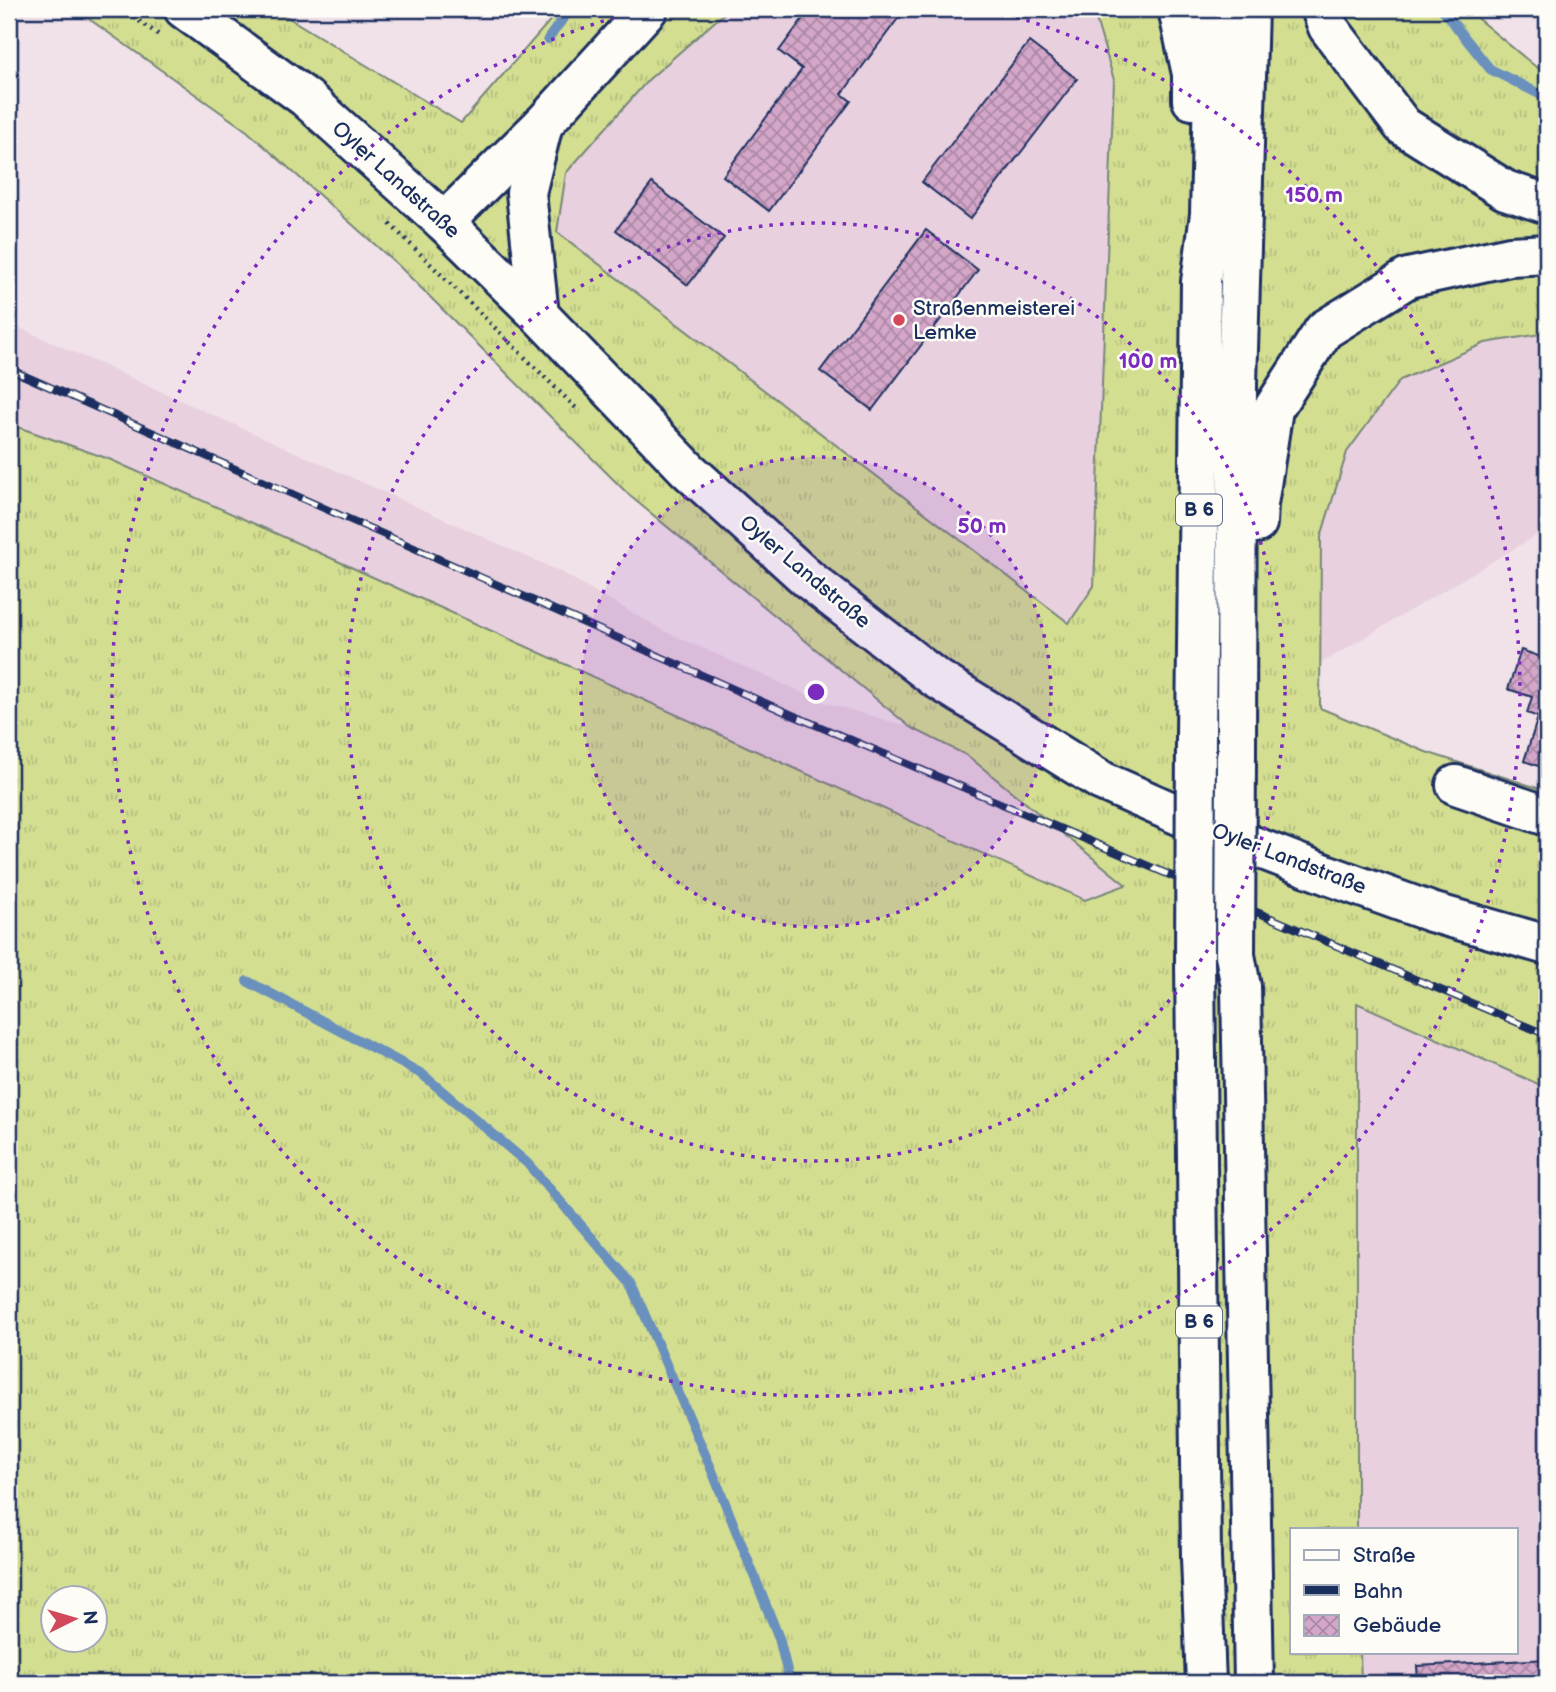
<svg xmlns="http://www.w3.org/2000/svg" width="1556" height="1692" viewBox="0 0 1556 1692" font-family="'Balsamiq Sans',sans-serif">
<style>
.built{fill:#e8d0df}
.grass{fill:url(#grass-tufts);stroke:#778678;stroke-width:2;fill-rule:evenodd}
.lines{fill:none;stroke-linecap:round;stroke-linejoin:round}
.stream{stroke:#6a90bd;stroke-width:10}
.building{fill:url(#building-cross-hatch);stroke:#1b2f5e;stroke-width:2}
.minor-casing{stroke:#1b2f5e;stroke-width:44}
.major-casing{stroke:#1b2f5e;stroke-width:44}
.highway-casing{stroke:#1b2f5e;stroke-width:44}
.path{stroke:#1b2f5e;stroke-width:4.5;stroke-dasharray:2 5;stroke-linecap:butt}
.minor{stroke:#fdfcf7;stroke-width:38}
.major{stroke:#fdfcf7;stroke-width:38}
.highway{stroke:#fdfcf7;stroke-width:38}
.rail-casing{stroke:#1b2f5e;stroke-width:8}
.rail{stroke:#fdfcf7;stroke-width:5;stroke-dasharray:16;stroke-linecap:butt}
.highway-bridge-casing{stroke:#1b2f5e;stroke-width:44;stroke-linecap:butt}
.highway-bridge{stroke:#fdfcf7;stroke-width:38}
.ring{fill:none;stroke:#7b2cbf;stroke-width:3.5;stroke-dasharray:3.5 7}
.poi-dot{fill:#d1495b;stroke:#fdfcf7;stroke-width:2.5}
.labels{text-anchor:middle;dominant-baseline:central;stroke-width:5;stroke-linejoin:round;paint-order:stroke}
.shield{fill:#fdfcf7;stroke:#5f6c8c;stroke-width:2}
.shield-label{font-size:19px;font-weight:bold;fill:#1b2f5e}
.street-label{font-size:21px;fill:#1b2f5e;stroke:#fdfcf7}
.poi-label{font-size:21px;fill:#1b2f5e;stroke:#fdfcf7;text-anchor:start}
.centre{fill:#7b2cbf;stroke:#fdfcf7;stroke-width:3.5}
.ring-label{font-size:21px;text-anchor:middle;font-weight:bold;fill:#7b2cbf;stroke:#fdfcf7;stroke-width:5;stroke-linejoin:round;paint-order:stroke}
</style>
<defs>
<pattern id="grass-tufts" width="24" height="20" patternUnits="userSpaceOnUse" patternTransform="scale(1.75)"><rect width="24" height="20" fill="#d3de91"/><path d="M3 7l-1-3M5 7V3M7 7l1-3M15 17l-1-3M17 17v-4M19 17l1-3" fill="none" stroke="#b5bf7f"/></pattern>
<pattern id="building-cross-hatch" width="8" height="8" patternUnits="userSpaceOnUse" patternTransform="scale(1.75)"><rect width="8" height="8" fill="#d4a6c8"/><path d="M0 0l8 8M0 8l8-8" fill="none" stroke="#ab88a6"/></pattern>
</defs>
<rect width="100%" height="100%" fill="#f1e2e9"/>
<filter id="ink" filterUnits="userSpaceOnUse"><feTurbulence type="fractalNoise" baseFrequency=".0143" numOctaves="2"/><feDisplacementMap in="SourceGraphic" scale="14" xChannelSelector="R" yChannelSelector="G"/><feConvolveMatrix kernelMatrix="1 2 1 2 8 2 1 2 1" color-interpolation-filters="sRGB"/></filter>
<g filter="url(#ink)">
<g class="built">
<polygon points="729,9 1093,9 1114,80 1094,586 1069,623 557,232 566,173 648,80"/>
<polygon points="9,323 559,571 666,632 826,703 910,727 968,755 1126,885 1085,900 322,554 109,459 9,424"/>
<polygon points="1547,333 1547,529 1320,664 1321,537 1347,452 1400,380 1485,343"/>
<polygon points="1357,1002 1547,1088 1547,1683 1361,1683 1360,1652 1516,1652 1516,1529 1357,1529"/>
</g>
<path class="grass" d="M75,9H274L461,123L560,9H729L648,80L566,173L557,232L1069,623L1094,586L1114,80L1093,9H1471L1478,19L1536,67L1547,72V333L1485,343L1400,380L1347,452L1321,537L1320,708L1426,752L1547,791V1088L1357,1003V1529H1292V1652H1360L1361,1683H9V424L109,459L322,554L1085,900L1126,885L968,756L910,727L630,496L398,265L247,131ZM52,1598H94V1640H52Z"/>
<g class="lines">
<g class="stream">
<polyline points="1442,9 1490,69 1547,98"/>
<polyline points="548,39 570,9"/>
<polyline points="247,981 422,1074 527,1163 631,1283 713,1473 779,1638 790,1683"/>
</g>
</g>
<g class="building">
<polygon points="810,9 905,9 842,94 851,101 769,211 723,176 802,69 779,51"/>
<polygon points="1029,42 1077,79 970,219 922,182"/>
<polygon points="652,183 724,238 688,285 616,230"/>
<polygon points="926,230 978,270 872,410 820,371"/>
<polygon points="1521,650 1547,659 1547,769 1524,761 1538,717 1527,713 1532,697 1508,689"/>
<polygon points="1547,1659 1547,1683 1418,1683 1417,1666"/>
</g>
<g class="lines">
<defs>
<polyline id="minor" points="1456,785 1547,816"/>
<polyline id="major" points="184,9 306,98 444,222 539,315 688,470 808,579 934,677 1102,781 1217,832 1328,875 1431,912 1547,945"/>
<g id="highway">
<polyline points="1178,9 1192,74 1192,100"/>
<polyline points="1321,9 1328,27 1403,126 1505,190 1547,204"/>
<polyline points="444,222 543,124 648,9"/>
<polyline points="539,315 526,193 543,124"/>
<polyline points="1257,523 1258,504 1273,409 1324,330 1408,278 1510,256 1547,254"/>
<polyline points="1196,737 1201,282 1210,214 1215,9"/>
<polyline points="1236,757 1237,384 1248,9"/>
<polyline points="1195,960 1201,1558 1206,1683"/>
<polyline points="1241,987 1254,1683"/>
</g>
</defs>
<use href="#minor" class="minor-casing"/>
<use href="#major" class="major-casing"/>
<use href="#highway" class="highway-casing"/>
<g class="path">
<polyline points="122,9 159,35"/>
<polyline points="390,224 578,410"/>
</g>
<use href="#minor" class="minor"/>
<use href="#major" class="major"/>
<use href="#highway" class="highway"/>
<defs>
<polyline id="rail" points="9,369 790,714 1547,1035"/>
</defs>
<use href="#rail" class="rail-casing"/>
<use href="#rail" class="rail"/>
<defs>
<g id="highway-bridge">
<polyline points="1236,757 1235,955 1241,987"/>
<polyline points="1195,960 1196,737"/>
</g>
</defs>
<use href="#highway-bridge" class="highway-bridge-casing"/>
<use href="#highway-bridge" class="highway-bridge"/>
</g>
</g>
<circle cx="816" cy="692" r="235" fill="#7b2cbf" fill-opacity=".12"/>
<g class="ring">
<circle cx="816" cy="692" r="235"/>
<circle cx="816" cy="692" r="469"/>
<path d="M986 9A704 704 0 1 1 646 9"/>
</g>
<circle class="poi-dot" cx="899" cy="320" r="7"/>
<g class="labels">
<g class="shield">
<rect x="1176" y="494.5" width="46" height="31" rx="5"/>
<rect x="1176" y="1306.5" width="46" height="31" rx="5"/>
</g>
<g class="shield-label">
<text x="1199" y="510">B 6</text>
<text x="1199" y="1322">B 6</text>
</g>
<g class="street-label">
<text transform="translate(396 180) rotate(42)">Oyler Landstraße</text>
<text transform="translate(805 572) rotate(40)">Oyler Landstraße</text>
<text transform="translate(1289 859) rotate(21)">Oyler Landstraße</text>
</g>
<g class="poi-label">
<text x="913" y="308">Straßenmeisterei<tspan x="913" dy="24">Lemke</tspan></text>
</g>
</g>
<circle cx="816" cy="692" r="10" class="centre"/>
<g class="ring-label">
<text x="1314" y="202">150 m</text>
<text x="1148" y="368">100 m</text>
<text x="982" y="533">50 m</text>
</g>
<rect width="1556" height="1692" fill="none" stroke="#fdfcf7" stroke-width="35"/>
<rect x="18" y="18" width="1521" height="1657" fill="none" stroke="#1b2f5e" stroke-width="2.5" filter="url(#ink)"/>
<rect x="1290" y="1528" width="228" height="126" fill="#fdfcf7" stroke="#a3aaba" stroke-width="2"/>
<rect x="1304" y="1550" width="35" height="10" fill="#fdfcf7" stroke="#a3aaba" stroke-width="2"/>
<text x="1353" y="1562" font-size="21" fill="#1b2f5e">Straße</text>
<rect x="1304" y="1585" width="35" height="10" fill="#1b2f5e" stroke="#a3aaba" stroke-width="2"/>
<text x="1353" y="1598" font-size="21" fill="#1b2f5e">Bahn</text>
<rect x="1304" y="1615" width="35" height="21" fill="url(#building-cross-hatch)" stroke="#a3aaba" stroke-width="2"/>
<text x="1353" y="1632" font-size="21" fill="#1b2f5e">Gebäude</text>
<g transform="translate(74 1619) rotate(85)"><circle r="33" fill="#fdfcf7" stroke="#a3aaba" stroke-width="2"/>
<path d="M0-5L12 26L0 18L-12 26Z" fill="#d1495b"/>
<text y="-10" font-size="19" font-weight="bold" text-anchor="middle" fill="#1b2f5e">N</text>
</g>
</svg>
